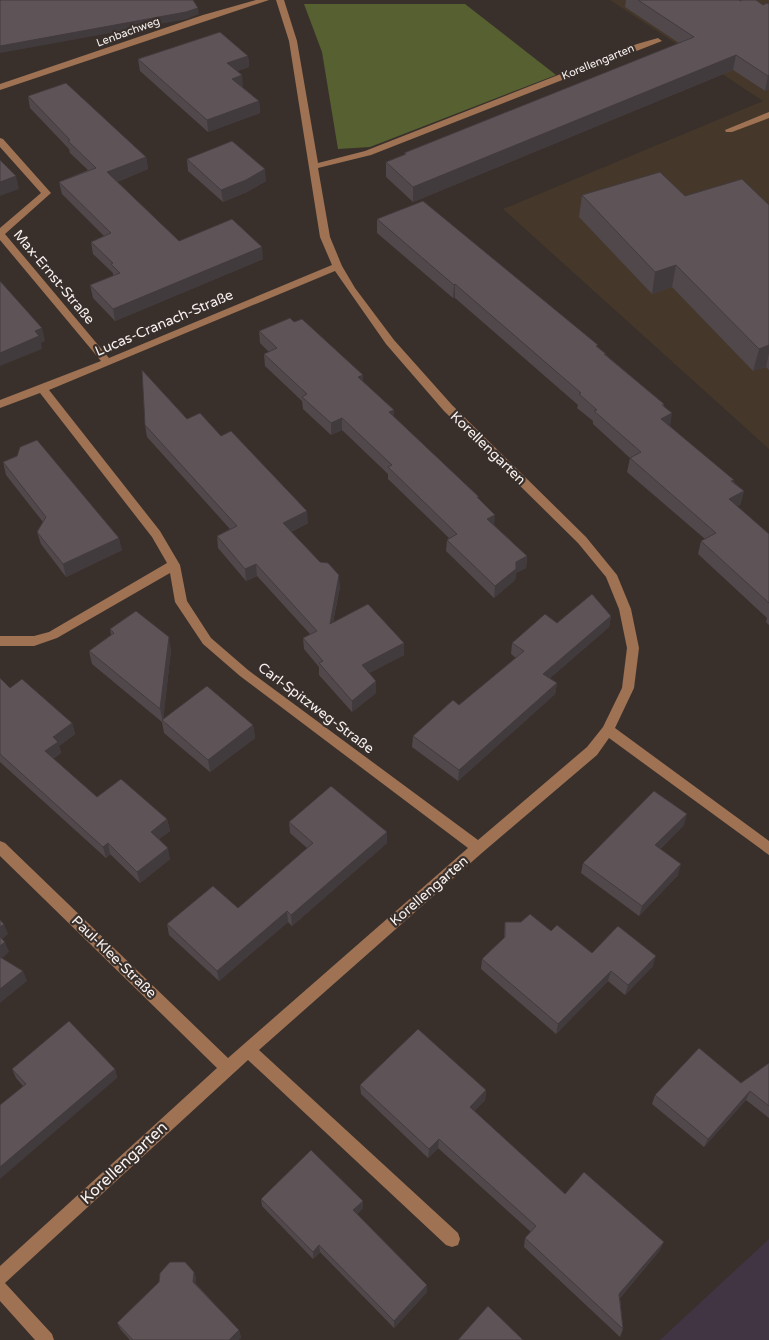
<svg xmlns="http://www.w3.org/2000/svg" width="769" height="1340" viewBox="0 0 769 1340" font-family="'Varela Round',sans-serif">
<style>
.commercial{fill:#453729}
.education{fill:#413544}
.green{fill:#566031}
.lines{fill:none;stroke-linecap:round;stroke-linejoin:round}
.minor{fill:#9f7254;fill-rule:evenodd}
.wall{fill:#51484c}
.shaded-wall{fill:#423b3e}
.building{fill:#5e5458;stroke:#423b3e}
.labels{text-anchor:middle;dominant-baseline:central;stroke-width:4.5;stroke-linejoin:round;paint-order:stroke}
.far-street-label{font-size:11px;fill:#f7f1ef;stroke:#39302c}
.street-label{font-size:14px;fill:#f7f1ef;stroke:#39302c}
.near-street-label{font-size:16px;fill:#f7f1ef;stroke:#39302c}
</style>
<rect width="100%" height="100%" fill="#39302c"/>
<polygon class="commercial" points="610,0 769,0 769,449 503,209 763,101"/>
<polygon class="education" points="769,1239 769,1340 660,1340"/>
<polygon class="green" points="304,4 465,4 556,75 370,147 338,149 322,52"/>
<g class="lines">
<g class="minor">
<polygon points="256,0 269,0 0,90 0,84 203,15"/>
<path d="M276,0H284L297,41L318,163L365,151L637,44L658,38L662,41L371,155L318,168L330,237L342,266L355,288L394,340L452,405L586,537L617,575L631,609L639,648L634,688L615,728L769,841V855L609,738L597,755L483,852L259,1050L458,1233L460,1239L458,1245L452,1247L446,1245L248,1060L5,1283L52,1334L54,1340H35L0,1301V1266L217,1068L0,856V841L5,843L228,1058L468,848L240,676L203,644L175,602L170,573L57,638L34,646H0V636H34L49,632L167,563L152,537L40,393L0,408V400L101,361L0,240V228L41,193L0,147V138L3,139L51,193L5,234L109,358L332,265L320,237L289,41ZM335,271L386,344L444,411L578,543L606,577L619,609L627,648L622,688L603,727L587,747L478,840L248,670L211,638L187,601L180,565L160,531L49,390Z"/>
<polygon points="769,112 769,118 732,132 726,132 725,130"/>
</g>
</g>
<g class="wall">
<polygon points="626,0 739,0 763,5 769,4 769,89 765,91 733,70 413,202 386,177 386,162 404,155 404,153 679,43 625,7"/>
<polygon points="248,56 249,67 237,71 243,87 242,87 259,101 260,113 208,132 140,71 138,59"/>
<polygon points="28,96 146,157 148,169 117,182 179,241 263,259 115,321 93,298 90,285 113,276 113,273 93,254 91,242 104,236 62,194 59,182 88,170 70,153 69,149 30,108"/>
<polygon points="187,159 266,181 247,192 223,202 188,171"/>
<polygon points="582,195 685,196 769,205 769,370 766,367 753,371 672,287 652,294 579,217"/>
<polygon points="377,219 598,347 606,355 664,404 664,406 670,426 744,491 740,505 737,506 769,534 769,625 766,622 767,618 698,554 701,541 705,539 627,472 630,458 593,424 593,421 577,408 578,405 455,298 453,298 377,233"/>
<polygon points="259,331 363,382 394,410 394,418 478,499 494,525 527,556 526,568 516,573 515,580 494,598 446,551 447,540 449,538 388,479 388,474 342,430 331,435 303,409 302,401 265,366 264,354 269,352 260,343"/>
<polygon points="187,419 221,436 308,523 291,532 340,587 333,622 404,643 404,655 369,673 376,681 376,693 352,712 319,675 319,667 304,649 303,638 310,634 257,576 246,581 218,548 217,536 230,529 147,437 145,425"/>
<polygon points="17,456 122,550 66,577 41,544 37,532 43,522 6,475 3,462"/>
<polygon points="611,616 609,627 550,678 557,683 555,694 458,781 412,747 413,736 459,705 516,658 511,654 512,643 557,623"/>
<polygon points="110,629 171,650 163,719 253,725 255,738 210,772 164,733 162,722 92,664 89,651 111,635"/>
<polygon points="0,678 10,688 72,723 75,734 59,746 61,753 53,759 97,797 167,819 170,831 159,839 170,859 140,883 110,854 106,858 0,762"/>
<polygon points="289,822 387,832 387,843 292,926 288,922 219,981 169,935 167,924 238,908 307,848 290,833"/>
<polygon points="684,825 660,849 678,875 639,916 581,873 583,863"/>
<polygon points="505,922 551,931 592,953 653,966 625,995 608,981 556,1034 481,969 482,959 504,938"/>
<polygon points="769,1063 769,1118 746,1100 704,1147 652,1104 655,1095 741,1083"/>
<polygon points="12,1069 115,1069 117,1078 23,1086 16,1078"/>
<polygon points="360,1085 486,1090 485,1100 474,1111 565,1194 660,1250 620,1298 623,1329 620,1337 524,1247 525,1238 531,1232 438,1148 428,1158 361,1094"/>
<polygon points="261,1199 363,1201 363,1208 357,1214 427,1292 394,1328 320,1252 313,1259 262,1206"/>
<polygon points="194,1272 196,1279 196,1284 239,1330 241,1338 238,1340 130,1340 121,1330 117,1323"/>
</g>
<g class="shaded-wall">
<polygon points="198,8 199,14 187,19 0,53 0,46"/>
<polygon points="736,55 733,70 413,202 413,187"/>
<polygon points="248,56 249,67 228,75 227,63"/>
<polygon points="242,75 243,87 233,90 232,79"/>
<polygon points="769,75 769,89 765,91 768,76"/>
<polygon points="259,101 260,113 208,132 207,120"/>
<polygon points="146,157 148,169 109,185 107,172"/>
<polygon points="265,169 266,181 247,192 223,202 221,190"/>
<polygon points="16,176 19,189 0,196 0,182"/>
<polygon points="262,247 263,259 115,321 113,309"/>
<polygon points="676,265 672,287 652,294 655,272"/>
<polygon points="455,284 455,298 453,298 454,285"/>
<polygon points="42,328 45,341 41,343 42,349 0,366 0,353 35,331"/>
<polygon points="769,345 769,353 766,367 753,371 759,349"/>
<polygon points="363,375 363,387 358,377"/>
<polygon points="394,410 394,422 389,412"/>
<polygon points="672,413 670,427 661,419"/>
<polygon points="342,418 342,430 331,435 331,423"/>
<polygon points="744,491 740,505 725,513 729,499"/>
<polygon points="307,511 308,523 284,535 283,523"/>
<polygon points="495,515 494,527 487,519"/>
<polygon points="119,538 122,550 66,577 63,564"/>
<polygon points="527,556 526,568 516,573 515,580 494,598 495,586 516,562"/>
<polygon points="256,564 257,576 246,581 245,569"/>
<polygon points="339,575 340,587 330,636 330,624"/>
<polygon points="611,616 609,627 542,685 543,674"/>
<polygon points="169,637 171,650 163,722 160,709"/>
<polygon points="404,643 404,655 362,677 362,665"/>
<polygon points="376,681 376,693 352,712 352,701"/>
<polygon points="557,683 555,694 458,781 459,770"/>
<polygon points="72,723 75,734 59,746 61,753 48,762 45,751 53,737"/>
<polygon points="253,725 255,738 210,772 208,760"/>
<polygon points="687,814 684,825 652,856 655,845"/>
<polygon points="167,819 170,831 154,843 151,832"/>
<polygon points="387,832 387,843 292,926 291,915"/>
<polygon points="108,843 110,854 106,858 103,847"/>
<polygon points="168,848 170,859 140,883 137,872"/>
<polygon points="681,864 678,875 639,916 642,906"/>
<polygon points="287,911 288,922 219,981 217,971"/>
<polygon points="4,924 8,934 0,941 0,927"/>
<polygon points="5,942 9,952 0,960 0,946"/>
<polygon points="656,956 653,966 625,995 628,985"/>
<polygon points="23,971 27,981 0,1003 0,989"/>
<polygon points="611,971 608,981 556,1034 558,1024"/>
<polygon points="115,1069 117,1078 0,1179 0,1167"/>
<polygon points="486,1090 485,1100 468,1117 470,1107"/>
<polygon points="750,1091 746,1100 704,1147 708,1139"/>
<polygon points="439,1139 438,1148 428,1158 429,1149"/>
<polygon points="363,1201 363,1208 354,1218 353,1210"/>
<polygon points="664,1242 660,1250 616,1302 619,1294"/>
<polygon points="319,1245 320,1252 313,1259 313,1252"/>
<polygon points="194,1272 196,1279 196,1289 193,1282"/>
<polygon points="427,1285 427,1292 394,1328 394,1321"/>
<polygon points="239,1330 241,1338 238,1340 229,1340"/>
</g>
<g class="building">
<polygon points="0,0 193,0 198,8 186,12 0,46"/>
<polygon points="638,0 739,0 740,1 742,0 756,0 763,5 767,3 769,4 769,75 768,76 736,55 413,187 386,162 406,154 404,153 694,37"/>
<polygon points="220,32 248,56 227,63 242,75 232,79 259,101 207,120 138,59"/>
<polygon points="66,83 146,157 107,172 179,241 232,219 262,247 113,309 90,285 120,273 111,264 113,263 91,242 111,233 59,182 96,168 68,141 70,140 28,96"/>
<polygon points="232,141 265,169 246,180 221,190 187,159"/>
<polygon points="0,160 16,176 0,182"/>
<polygon points="660,172 685,196 742,179 769,205 769,345 759,349 676,265 655,272 582,195"/>
<polygon points="423,201 598,345 596,346 606,354 604,354 664,404 662,405 672,413 661,419 734,480 731,481 744,491 729,499 769,534 769,603 701,541 716,533 630,458 641,452 594,411 597,410 579,394 581,393 455,284 454,285 377,219"/>
<polygon points="0,281 42,328 35,331 39,336 0,353"/>
<polygon points="290,318 294,322 302,319 363,375 358,377 394,410 389,412 479,497 477,497 495,515 487,519 527,556 516,562 516,569 495,586 447,540 457,534 388,467 392,465 342,418 331,423 302,397 307,394 264,354 277,348 259,331"/>
<polygon points="142,370 187,419 200,413 221,436 231,431 307,511 283,523 320,562 328,563 339,575 330,624 368,604 404,643 362,665 376,681 352,701 319,663 323,661 303,638 317,631 256,564 245,569 217,536 237,526 145,425"/>
<polygon points="37,440 119,538 63,564 37,532 46,517 3,462 17,456 20,447"/>
<polygon points="592,594 611,616 543,674 557,683 459,770 413,736 453,700 459,705 524,651 512,643 545,614 557,623"/>
<polygon points="136,611 169,637 160,709 89,651 114,633 110,629"/>
<polygon points="0,678 10,688 22,679 72,723 53,737 58,742 45,751 97,797 121,779 167,819 151,832 168,848 137,872 108,843 103,847 0,754"/>
<polygon points="207,686 253,725 208,760 162,720"/>
<polygon points="331,786 387,832 291,915 287,911 217,971 167,924 213,886 238,908 313,843 289,822"/>
<polygon points="654,791 687,814 655,845 681,864 642,906 583,863"/>
<polygon points="530,914 551,931 557,925 592,953 618,926 656,956 628,985 611,971 558,1024 482,959 505,937 505,922 521,922"/>
<polygon points="0,920 4,924 0,927"/>
<polygon points="0,937 5,942 0,946"/>
<polygon points="0,957 23,971 0,989"/>
<polygon points="69,1021 115,1069 0,1167 0,1105 26,1084 12,1069"/>
<polygon points="418,1029 486,1090 470,1107 565,1194 584,1172 664,1242 619,1294 623,1329 525,1238 536,1226 439,1139 429,1149 360,1085"/>
<polygon points="699,1048 741,1083 769,1063 769,1106 750,1091 708,1139 655,1095"/>
<polygon points="311,1150 363,1201 353,1210 427,1285 394,1321 319,1245 313,1252 261,1199"/>
<polygon points="170,1262 185,1262 194,1272 193,1282 239,1330 229,1340 133,1340 117,1323 159,1282 160,1273"/>
<polygon points="488,1306 523,1340 458,1340"/>
</g>
<g class="labels">
<g class="far-street-label">
<text transform="translate(128 32) rotate(-20)">Lenbachweg</text>
<text transform="translate(598 62) rotate(-22)">Korellengarten</text>
</g>
<g class="street-label">
<text transform="translate(54 277) rotate(50)">Max-Ernst-Straße</text>
<text transform="translate(164 323) rotate(-23)">Lucas-Cranach-Straße</text>
<text transform="translate(488 448) rotate(44)">Korellengarten</text>
<text transform="translate(316 708) rotate(37)">Carl-Spitzweg-Straße</text>
<text transform="translate(429 891) rotate(-41)">Korellengarten</text>
<text transform="translate(114 957) rotate(44)">Paul-Klee-Straße</text>
</g>
<g class="near-street-label">
<text transform="translate(124 1163) rotate(-43)">Korellengarten</text>
</g>
</g>
</svg>
